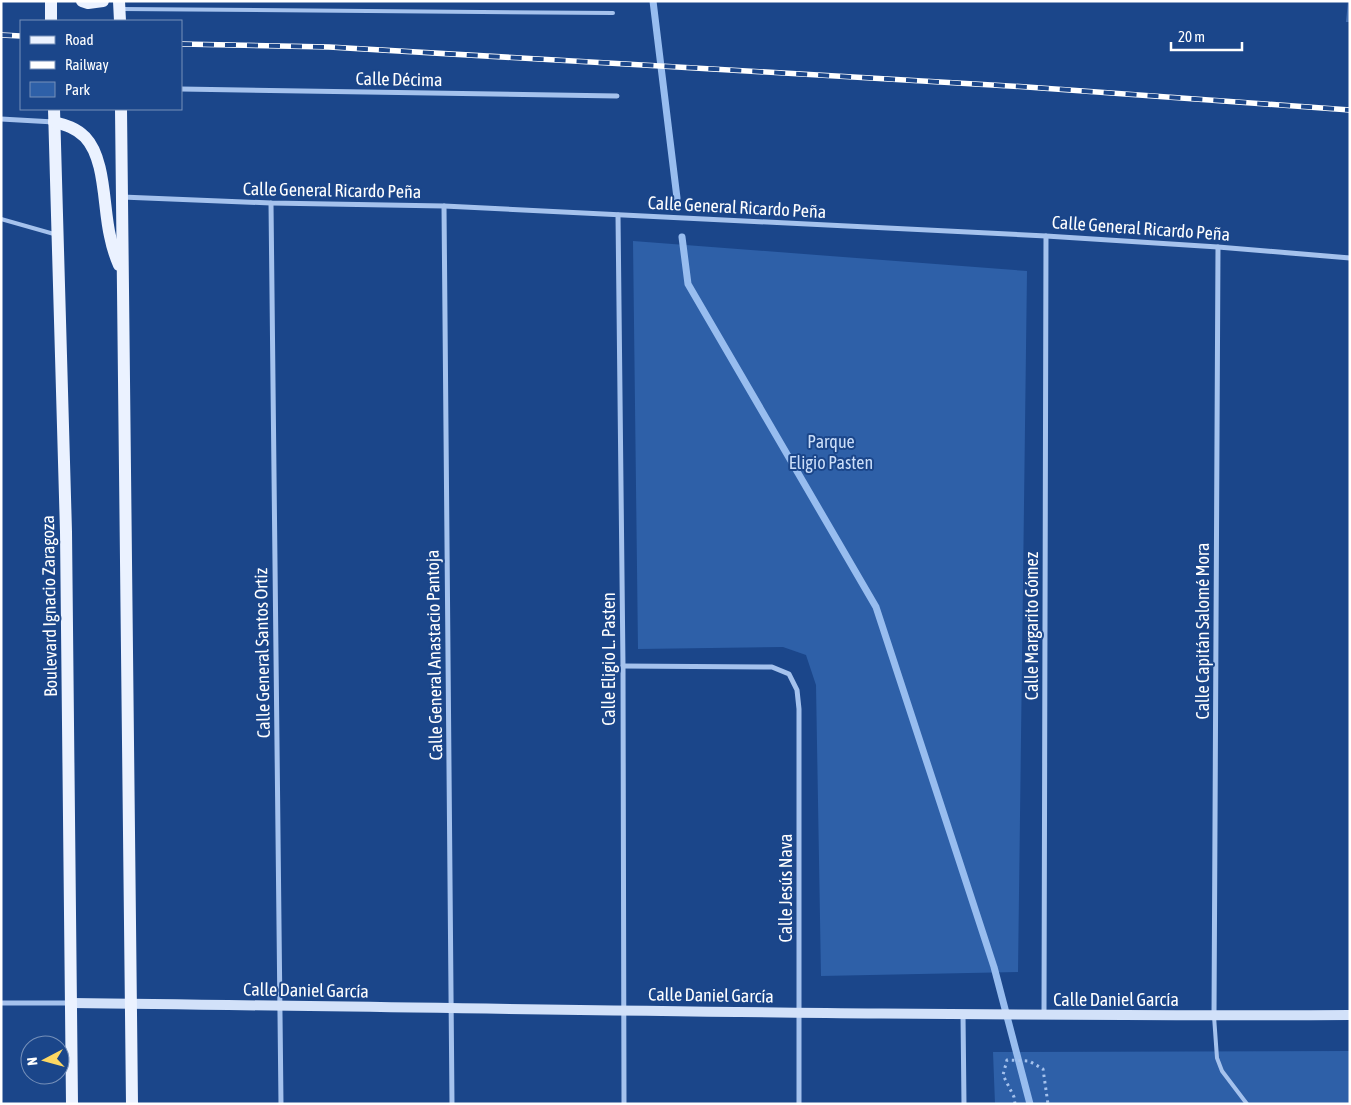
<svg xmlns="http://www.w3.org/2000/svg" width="1351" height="1105" viewBox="0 0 1351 1105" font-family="'Asap Condensed',sans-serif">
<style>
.green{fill:#2e60a8}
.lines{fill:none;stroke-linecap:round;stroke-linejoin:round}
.stream{stroke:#98bdef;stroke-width:7}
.building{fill:#4470b2}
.path{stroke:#a5c2ed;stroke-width:3;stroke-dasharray:2.5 4;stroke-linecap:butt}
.lane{stroke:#a5c2ed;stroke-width:4}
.street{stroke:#a5c2ed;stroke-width:5}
.secondary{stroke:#d2e1f9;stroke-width:10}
.primary{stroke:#ebf2ff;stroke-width:12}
.rail-casing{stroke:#fff;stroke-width:5.5}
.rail{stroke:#1b468a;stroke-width:4;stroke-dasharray:11;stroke-linecap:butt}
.labels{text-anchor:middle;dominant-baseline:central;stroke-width:4;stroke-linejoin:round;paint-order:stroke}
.street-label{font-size:18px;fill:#fff;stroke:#1b468a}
.park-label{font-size:18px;fill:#cbdef9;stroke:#1b468a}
</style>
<rect width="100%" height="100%" fill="#1b468a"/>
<g class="green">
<polygon points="633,241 1027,271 1018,972 821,976 816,685 806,655 783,647 638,649"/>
<polygon points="1350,1051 1350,1104 995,1104 993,1052"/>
</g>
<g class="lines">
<g class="stream">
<polyline points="653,1 677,198"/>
<polyline points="682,237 688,284 876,607 994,967 1030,1104"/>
</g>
</g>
<polygon class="building" points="1348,1 1350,1 1350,22 1346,22"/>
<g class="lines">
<polyline class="path" points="1015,1104 1014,1097 1003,1075 1007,1060 1029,1061 1043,1069 1048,1104"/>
<g class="lane">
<polyline points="121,9 613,13"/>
<polyline points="1,219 54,234"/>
<polyline points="1214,1016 1217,1058 1222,1071 1247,1104"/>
</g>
<g class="street">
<polyline points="181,89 617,96"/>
<polyline points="1,119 54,122"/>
<polyline points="122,197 271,203 444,206 1046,236 1218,247 1350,258"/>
<polyline points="271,203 281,1104"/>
<polyline points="444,206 452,1104"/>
<polyline points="618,215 623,666 624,1104"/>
<polyline points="623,666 772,667 789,674 797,690 799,709 799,1104"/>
<polyline points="1,1003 71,1003"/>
<polyline points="963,1014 964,1104"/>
<polyline points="1044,1015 1046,236"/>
<polyline points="1214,1016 1218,247"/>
</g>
<path class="secondary" d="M72,1003C498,1008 924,1017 1350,1015"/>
<g class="primary">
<polyline points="82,1 88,3 103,1"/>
<polyline points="119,1 120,21"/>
<polyline points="51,21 51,1"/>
<polyline points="54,109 66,532 72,1104"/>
<polyline points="121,109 132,1104"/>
<path d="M54,122C66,125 76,128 85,137C106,159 103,207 110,236C112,246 115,256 119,265"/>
</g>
<defs>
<g id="rail">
<polyline points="1,35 21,36"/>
<polyline points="181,44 329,47 1027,87 1350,110"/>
</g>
</defs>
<use href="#rail" class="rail-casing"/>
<use href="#rail" class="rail"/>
</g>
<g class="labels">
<g class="street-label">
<text transform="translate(399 79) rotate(1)">Calle Décima</text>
<text transform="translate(332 190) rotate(1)">Calle General Ricardo Peña</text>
<text transform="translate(737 207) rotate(3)">Calle General Ricardo Peña</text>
<text transform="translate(1141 228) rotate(4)">Calle General Ricardo Peña</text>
<text transform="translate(49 606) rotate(-91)">Boulevard Ignacio Zaragoza</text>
<text transform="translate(1031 626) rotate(-90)">Calle Margarito Gómez</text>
<text transform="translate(1202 631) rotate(-90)">Calle Capitán Salomé Mora</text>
<text transform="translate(262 653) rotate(-91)">Calle General Santos Ortiz</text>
<text transform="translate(434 655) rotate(-91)">Calle General Anastacio Pantoja</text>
<text transform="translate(608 659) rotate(-90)">Calle Eligio L. Pasten</text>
<text transform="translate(785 888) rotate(-90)">Calle Jesús Nava</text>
<text transform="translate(306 990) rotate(1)">Calle Daniel García</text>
<text transform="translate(711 995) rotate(1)">Calle Daniel García</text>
<text x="1116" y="999">Calle Daniel García</text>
</g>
<g class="park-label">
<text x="831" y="441">Parque<tspan x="831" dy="21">Eligio Pasten</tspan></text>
</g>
</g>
<rect width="1351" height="1105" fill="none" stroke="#ffffff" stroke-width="5"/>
<rect x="20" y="20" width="162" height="90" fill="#1b468a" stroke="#7690b9"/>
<rect x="30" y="36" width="25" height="8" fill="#ebf2ff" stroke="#7690b9"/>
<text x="65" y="45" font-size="15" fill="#ffffff">Road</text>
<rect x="30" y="61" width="25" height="8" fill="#ffffff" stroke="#7690b9"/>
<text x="65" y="70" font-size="15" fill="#ffffff">Railway</text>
<rect x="30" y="82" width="25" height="15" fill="#2e60a8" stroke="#7690b9"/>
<text x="65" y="95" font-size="15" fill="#ffffff">Park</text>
<g transform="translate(45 1060) rotate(264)"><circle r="24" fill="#1b468a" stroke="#7690b9"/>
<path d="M0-4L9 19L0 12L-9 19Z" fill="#fed862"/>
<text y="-8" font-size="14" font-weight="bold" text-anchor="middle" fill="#ffffff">N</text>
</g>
<path d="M1171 42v8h71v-8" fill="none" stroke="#ffffff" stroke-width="2.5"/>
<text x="1178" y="42" font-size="15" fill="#ffffff" stroke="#1b468a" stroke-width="4" paint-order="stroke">20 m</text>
</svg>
